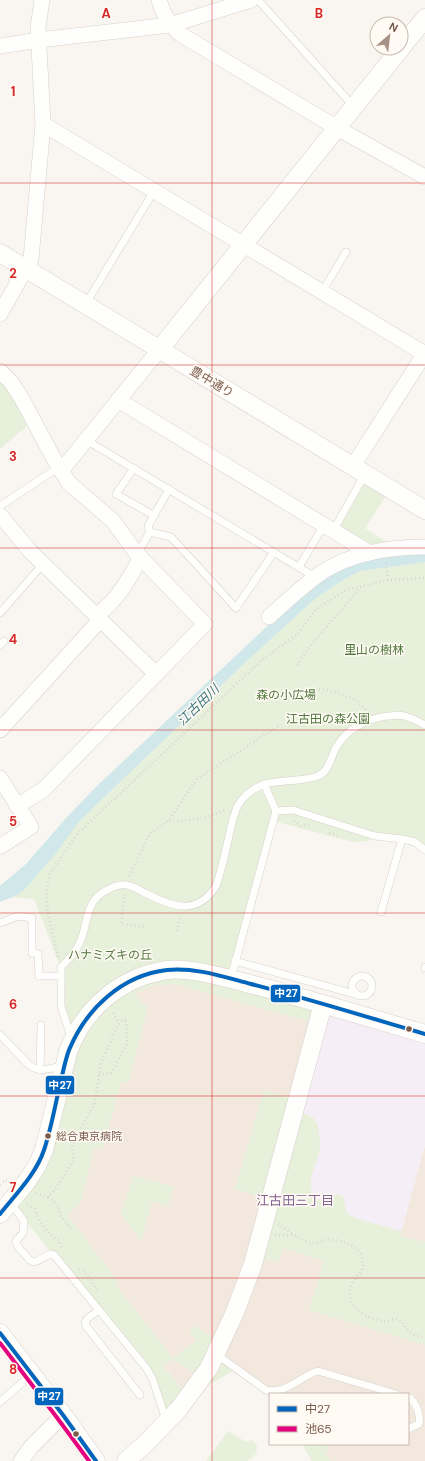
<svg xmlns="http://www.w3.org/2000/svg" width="425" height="1461" viewBox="0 0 425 1461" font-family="'DM Sans','Noto Sans JP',sans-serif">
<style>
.residential{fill:#f2e8de}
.education{fill:#f6eef6}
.green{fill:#e7f0db;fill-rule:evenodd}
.water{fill:#d0e8ea}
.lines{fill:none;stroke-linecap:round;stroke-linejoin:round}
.service-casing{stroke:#d7d1cb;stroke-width:8}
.minor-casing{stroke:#d7d1cb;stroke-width:16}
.tertiary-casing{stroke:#d7d1cb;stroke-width:19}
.path{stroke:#dcd5d0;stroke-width:2.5;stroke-dasharray:1 3;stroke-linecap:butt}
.service{stroke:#fefefd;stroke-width:7}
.minor{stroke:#fefefd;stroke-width:15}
.tertiary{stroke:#fefefd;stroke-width:18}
.bus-1-casing{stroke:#fffaf3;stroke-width:7}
.bus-2-casing{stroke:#fffaf3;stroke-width:7}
.bus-1{stroke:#0065bd;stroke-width:4}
.bus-2{stroke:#e5007d;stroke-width:4}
.grid{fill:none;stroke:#d62828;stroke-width:1;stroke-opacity:0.55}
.bus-dot{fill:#7a5c4d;stroke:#fffaf3;stroke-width:1.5}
.labels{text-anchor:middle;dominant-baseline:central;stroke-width:3;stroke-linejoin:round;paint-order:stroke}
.bus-label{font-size:11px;fill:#7a5c4d;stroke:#fffaf3;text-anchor:start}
.street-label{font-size:12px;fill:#7a5c4d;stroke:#fffaf3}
.park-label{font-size:12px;fill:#537a41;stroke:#fffaf3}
.water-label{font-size:13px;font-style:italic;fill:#437c86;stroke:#fffaf3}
.neighbourhood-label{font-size:13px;fill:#846695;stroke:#fffaf3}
.grid-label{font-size:13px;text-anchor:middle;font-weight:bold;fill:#d62828;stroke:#fffaf3;stroke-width:3;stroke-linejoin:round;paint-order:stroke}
.line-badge{stroke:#fffaf3;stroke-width:1.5}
.badge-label{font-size:11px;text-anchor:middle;font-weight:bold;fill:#fff}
</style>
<rect width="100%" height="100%" fill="#f9f5f0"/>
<g class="residential">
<polygon points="150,974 323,1004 425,1321 425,1461 312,1461 302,1444 408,1444 408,1394 274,1394 216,1354 188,1396 21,1189 65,1066"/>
<polygon points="425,1145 425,1242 400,1236"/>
</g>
<polygon class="education" points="323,1004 425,1034 425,1145 400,1236 270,1200"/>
<g class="green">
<polygon points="0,378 9,389 27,426 0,449"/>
<polygon points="364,484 385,497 365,528 386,542 371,546 340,527"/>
<path d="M425,562V850L415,842L375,836L369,841L353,842L277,822L278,816L231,979L323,1004L318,1024L174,984L153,986L135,994L148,1008L128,1084L121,1082L103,1149L95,1147L80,1204L67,1215L118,1281L115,1284L173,1358L196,1341L189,1331L193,1326L221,1342L216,1354L237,1369L188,1396L167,1422L147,1369L10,1202L25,1184L72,1041L61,1006L60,966L34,899L10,897L17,895L78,823L97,804L249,659L316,598L343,580L360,571ZM173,1359L201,1377L188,1396L163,1366Z"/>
<path d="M264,1090L297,1099L294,1112C299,1113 308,1114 312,1117C320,1122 321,1145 319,1153C317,1162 312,1170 311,1180C310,1187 312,1192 314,1198C324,1202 329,1200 337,1194L343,1196L347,1213L355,1218L401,1231L400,1236L425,1242V1345L309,1310L324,1261L283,1248L278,1262L255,1256L270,1200L235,1189Z"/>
<polygon points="133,1175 174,1187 168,1206 152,1201 141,1241 121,1214"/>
<polygon points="228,1431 246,1442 252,1440 257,1446 256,1454 247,1461 206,1461"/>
<polygon points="302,1444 324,1444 329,1450 325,1453 331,1461 312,1461"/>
</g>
<polygon class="water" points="425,551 425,562 360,571 343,580 316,598 249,659 97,804 78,823 57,852 25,889 17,895 0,902 0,886 26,864 67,817 98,785 309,587 357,561"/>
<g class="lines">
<defs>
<g id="service">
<polyline points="258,0 354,107"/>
<polyline points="322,292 346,252"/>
<polyline points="85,305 154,191"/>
<polyline points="86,440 315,577"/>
<polyline points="134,468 116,494 153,515"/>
<polyline points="0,506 59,467"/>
<polyline points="333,531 365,474"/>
<polyline points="150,532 148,526 169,489"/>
<polyline points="137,554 150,532 171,537 236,608 274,552"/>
<polyline points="299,567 324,525"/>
<polyline points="0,613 44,563"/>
<polyline points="0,645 4,641"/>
<polyline points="264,784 276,811"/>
<polyline points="381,912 402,839"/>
<polyline points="0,923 18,916 32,918 32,953 38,954 39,976 61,976"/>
<polyline points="235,961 358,995"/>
<polyline points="425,968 425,967"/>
<circle cx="362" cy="986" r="10"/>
<polyline points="231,978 276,811 293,810 375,836 402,839 415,842 425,850"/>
<path d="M0,1035L29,1065C39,1073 51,1068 63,1066"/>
<path d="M71,1037L61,1006V967C69,959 77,951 81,940C89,919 85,900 109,889C114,886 121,884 127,885C133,886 141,891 147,894C173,907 197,916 216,886C222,870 225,853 229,836C232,825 233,812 240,802C262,773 290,786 318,776C330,771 331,755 337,746C348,728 367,719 387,716C391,716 396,715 399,715C407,716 418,721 425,725"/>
<polyline points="40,1070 41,1025"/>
<path d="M10,1202L24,1221L23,1233L16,1241C16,1246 20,1249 23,1252C34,1268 36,1261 50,1254L54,1255L147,1369L153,1380L166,1420"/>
<polyline points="99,1310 88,1318 85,1322 86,1326 140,1395"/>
<path d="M216,1354L266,1390C286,1395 300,1376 318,1371L396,1394"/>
<path d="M408,1397C416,1401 421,1416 419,1424L408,1429"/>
<polyline points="0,1402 32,1374"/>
</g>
<g id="minor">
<path d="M159,0C164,16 168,22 180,34L337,128L425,177"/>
<polyline points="0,46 39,40 170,25 251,0"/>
<polyline points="43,124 425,354"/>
<polyline points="0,314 31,259 43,124 38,28 42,0"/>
<polyline points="0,371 11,382 22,399 54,459 69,483 113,521 137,554 205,624 43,790 17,806"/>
<polyline points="118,400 370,553"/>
<polyline points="353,466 425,353"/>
<polyline points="61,471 159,350"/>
<polyline points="0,515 30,551 156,674"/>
<path d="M97,615C118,600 129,579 141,557"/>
<path d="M269,617C287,601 304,584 324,571C353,553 391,547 425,547"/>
<polyline points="0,730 101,619"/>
<polyline points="0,778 31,827 1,846"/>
<polyline points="21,1461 31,1447 63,1415"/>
</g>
<g id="tertiary">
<polyline points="401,48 425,18"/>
<polyline points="0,253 425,510"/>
<polyline points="159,350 401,48"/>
<path d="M0,1214L25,1184L37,1166L44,1150L68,1052C84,1008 121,977 167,970C193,967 237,981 262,987C317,1002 371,1018 425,1034"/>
<polyline points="0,1333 63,1415 96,1461"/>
<polyline points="126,1461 145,1444 178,1410 209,1368 235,1312 253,1264 323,1004"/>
</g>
</defs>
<use href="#service" class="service-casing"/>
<use href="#minor" class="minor-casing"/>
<use href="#tertiary" class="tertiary-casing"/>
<g class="path">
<polyline points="386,563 388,580"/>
<polyline points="297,665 310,646 362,586"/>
<polyline points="311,690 324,689 352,698 368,711"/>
<path d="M169,821C190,821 206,819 226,809"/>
<polyline points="294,821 301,826 309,825"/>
<polyline points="329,833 339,836"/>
<polyline points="129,876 150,833 168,821 197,779 280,725"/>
<polyline points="125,894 121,924 146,927"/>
<polyline points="177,931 180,915"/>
<polyline points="58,957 48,914 46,893 50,873 78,833 262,660 298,634 316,609 346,590 388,580 425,578"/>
<polyline points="99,1075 111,1073 127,1044 126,1018 119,1023"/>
<polyline points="0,1185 5,1180 8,1181"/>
<polyline points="36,1193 48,1197 53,1192 74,1160 72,1145 95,1103 101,1063 119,1023 113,1012"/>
<polyline points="48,1197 59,1206 59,1214 73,1231"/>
<path d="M27,1205L35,1209C39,1222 47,1234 59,1240L62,1248"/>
<path d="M278,1224C286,1229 304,1243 313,1243C317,1243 321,1241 325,1240C336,1238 350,1243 359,1251C361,1253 361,1257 362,1259C367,1271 354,1276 351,1286C344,1306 366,1319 383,1321C388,1321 394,1319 398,1319C403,1322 404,1326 407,1329C412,1335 419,1336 425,1338"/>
<polyline points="275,1235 296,1235"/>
<polyline points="79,1269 83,1270 98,1291 97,1293"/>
</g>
<use href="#service" class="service"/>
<use href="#minor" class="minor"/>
<use href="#tertiary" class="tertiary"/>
<defs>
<g id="bus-1">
<path d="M0,1214C16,1194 36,1174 44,1150C52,1126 56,1100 62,1076C64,1067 66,1058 69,1050C86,1009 122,975 167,970C195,967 224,977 251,984C309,999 367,1017 425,1034"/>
<polyline points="0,1333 63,1415 96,1461"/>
</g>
<polyline id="bus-2" points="0,1343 58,1419 89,1461"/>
</defs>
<use href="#bus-1" class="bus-1-casing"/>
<use href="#bus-2" class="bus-2-casing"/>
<use href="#bus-1" class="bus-1"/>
<use href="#bus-2" class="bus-2"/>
</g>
<path class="grid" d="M212,0V1461M0,183H425M0,365H425M0,548H425M0,730H425M0,913H425M0,1096H425M0,1278H425"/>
<g class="bus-dot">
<circle cx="409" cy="1029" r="3.5"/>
<circle cx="48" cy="1136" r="3.5"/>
<circle cx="76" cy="1434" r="3.5"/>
</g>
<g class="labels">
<g class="bus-label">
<text x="56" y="1136">総合東京病院</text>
</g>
<g class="street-label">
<text transform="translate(212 382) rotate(31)">豊中通り</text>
</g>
<g class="park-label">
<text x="374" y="650">里山の樹林</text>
<text x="286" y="695">森の小広場</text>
<text x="328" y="719">江古田の森公園</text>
<text x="110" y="955">ハナミズキの丘</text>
</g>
<g class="water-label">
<text transform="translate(198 705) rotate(-44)">江古田川</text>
</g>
<g class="neighbourhood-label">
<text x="295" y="1200">江古田三丁目</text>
</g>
</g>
<g class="grid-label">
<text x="106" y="18">A</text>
<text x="319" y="18">B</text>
<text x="13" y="96">1</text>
<text x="13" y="278">2</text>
<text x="13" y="461">3</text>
<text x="13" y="644">4</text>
<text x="13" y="826">5</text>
<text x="13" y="1009">6</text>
<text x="13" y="1192">7</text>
<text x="13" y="1374">8</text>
</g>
<g class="line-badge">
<rect x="270" y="984" width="31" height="19" rx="4" fill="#0065bd"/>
<rect x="45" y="1075" width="30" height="20" rx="4" fill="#0065bd"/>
<rect x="34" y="1387" width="30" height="19" rx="4" fill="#0065bd"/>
</g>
<g class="badge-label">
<text x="286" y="997">中27</text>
<text x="60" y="1089">中27</text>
<text x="49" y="1400">中27</text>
</g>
<rect x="269" y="1393" width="140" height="52" fill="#fffaf3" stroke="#cabbb1"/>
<rect x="277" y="1406" width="20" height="6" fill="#0065bd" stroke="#cabbb1"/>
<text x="305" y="1413" font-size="12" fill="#7a5c4d">中27</text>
<rect x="277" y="1426" width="20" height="6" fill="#e5007d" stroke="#cabbb1"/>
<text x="305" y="1433" font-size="12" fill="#7a5c4d">池65</text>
<g transform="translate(389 36) rotate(28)"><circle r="19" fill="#fffaf3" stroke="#cabbb1"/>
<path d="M0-3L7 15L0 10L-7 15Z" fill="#a69286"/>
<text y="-6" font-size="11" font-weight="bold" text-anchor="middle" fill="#7a5c4d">N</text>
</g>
</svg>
